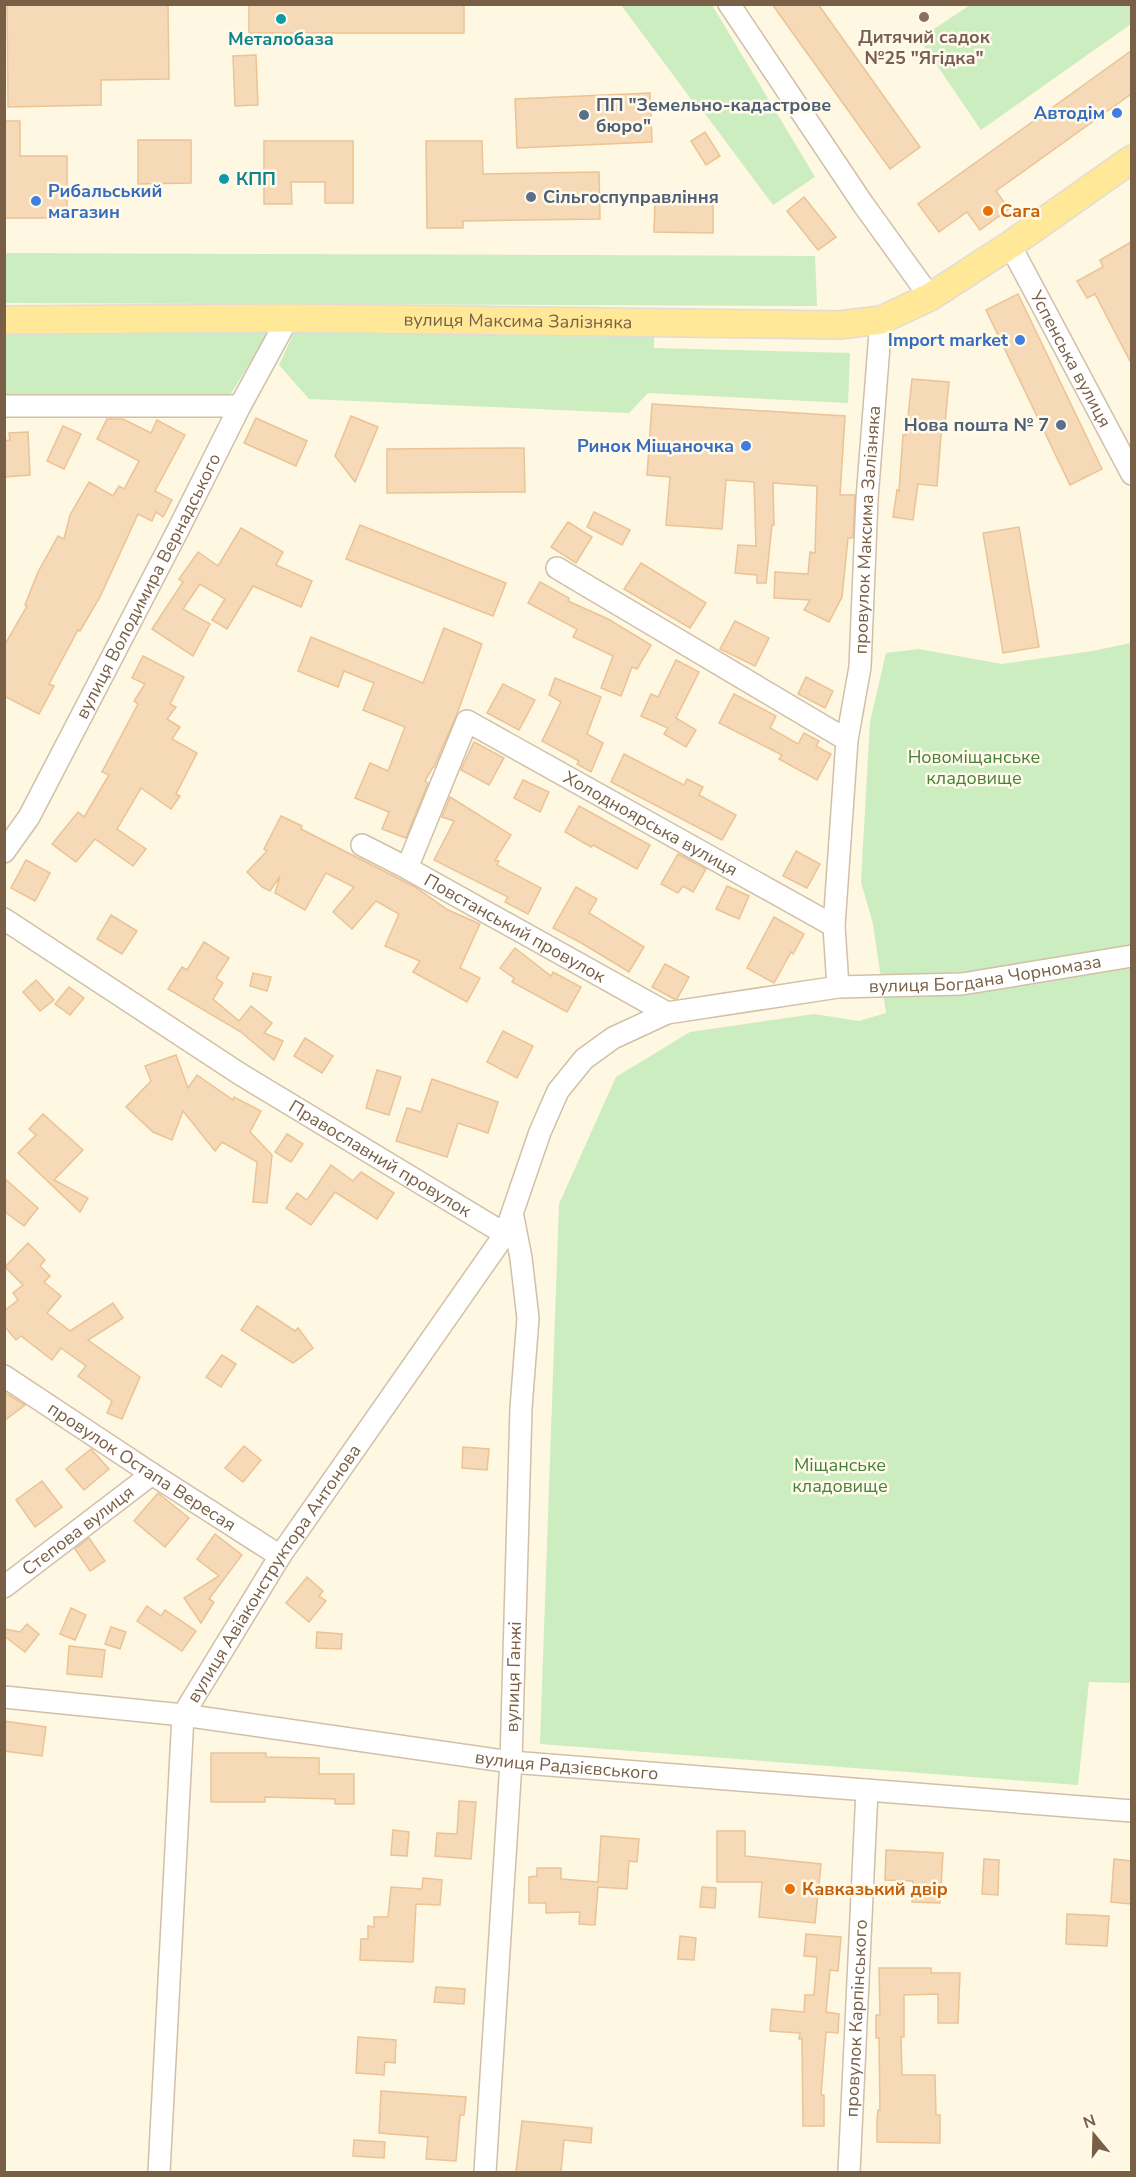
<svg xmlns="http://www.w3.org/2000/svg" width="1136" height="2177" viewBox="0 0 1136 2177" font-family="'Nunito Sans',sans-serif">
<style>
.green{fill:#cbedbf}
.building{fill:#f6d9b6;stroke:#ebc395;stroke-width:1.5}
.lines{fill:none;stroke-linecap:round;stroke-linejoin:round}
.minor-casing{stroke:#d1c0a7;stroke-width:24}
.major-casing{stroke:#e1dcd6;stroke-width:30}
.minor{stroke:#fff;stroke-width:21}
.major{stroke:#ffe898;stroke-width:27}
.education-dot{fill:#8d6e63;stroke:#fffaea;stroke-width:2}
.culture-dot{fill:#0f9aa8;stroke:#fffaea;stroke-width:2}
.shop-dot{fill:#3f7fe0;stroke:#fffaea;stroke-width:2}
.service-dot{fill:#5c6f8a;stroke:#fffaea;stroke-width:2}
.food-dot{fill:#e8710a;stroke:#fffaea;stroke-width:2}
.labels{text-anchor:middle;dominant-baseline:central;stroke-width:5;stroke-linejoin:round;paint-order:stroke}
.education-label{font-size:18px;font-weight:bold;fill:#785e54;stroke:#fffaea}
.culture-label{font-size:18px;font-weight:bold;fill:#0d838f;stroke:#fffaea}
.service-label{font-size:18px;font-weight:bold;fill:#4e5e75;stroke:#fffaea;text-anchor:start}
.shop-label{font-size:18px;font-weight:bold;fill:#366cbe;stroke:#fffaea;text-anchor:end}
.food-label{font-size:18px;font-weight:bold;fill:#c56008;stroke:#fffaea;text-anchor:start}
.street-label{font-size:18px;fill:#785f45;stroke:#fffaea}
.park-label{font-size:18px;fill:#46803c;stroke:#fffaea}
</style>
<rect width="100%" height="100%" fill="#fef7e1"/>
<g class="green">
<polygon points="621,5 712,5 815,177 773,205 706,115 694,103"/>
<polygon points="970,5 1131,5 1131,24 981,130 919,39"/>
<polygon points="5,253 815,256 817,306 5,303"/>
<polygon points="297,326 654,334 654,348 850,353 848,403 648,393 629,413 309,399 279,365"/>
<polygon points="270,330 229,397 5,396 4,333"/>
<polygon points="1131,643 1132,1683 1089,1682 1078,1785 540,1744 559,1204 616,1077 690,1032 814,1014 859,1021 886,1013 873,924 861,882 870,722 886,653 919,649 1002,664 1093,651"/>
</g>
<g class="building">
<polygon points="7,4 168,4 169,79 101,80 101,105 8,107"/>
<rect x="249" y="4" width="215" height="29"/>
<polygon points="772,4 818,4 920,147 890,169"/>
<polygon points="1131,51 1131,94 996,191 1009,209 980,230 967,212 939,232 918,204"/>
<polygon points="256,55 258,105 235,106 233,56"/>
<polygon points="650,93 652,142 517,148 515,99"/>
<polygon points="4,121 20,121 20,156 67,156 67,218 4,218"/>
<polygon points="705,132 720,156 706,165 691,141"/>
<polygon points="138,140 191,140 191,183 138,184"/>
<polygon points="264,141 353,141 353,203 325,203 325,182 291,182 292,204 264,204"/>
<polygon points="426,141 482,141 483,174 599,172 600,219 463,221 463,228 427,228"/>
<polygon points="804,197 836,237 818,250 787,211"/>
<polygon points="655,202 713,203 713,233 654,232"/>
<polygon points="1131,242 1131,363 1095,294 1087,298 1077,281 1103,267 1100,260"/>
<polygon points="1018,294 1102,469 1070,485 986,310"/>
<polygon points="912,379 949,382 945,424 942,423 937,486 918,484 913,520 893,517 897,490 899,491 903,435 906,435"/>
<polygon points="652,404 845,416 840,495 855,495 853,538 848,538 842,597 829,622 804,610 810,600 774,598 775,572 808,574 810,552 815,553 817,486 773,483 774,525 772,525 766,583 757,583 757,575 735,573 738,545 756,546 754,482 726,480 722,529 666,525 670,477 647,475"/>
<polygon points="351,416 378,427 355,482 335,456"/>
<polygon points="256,418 307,441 296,466 244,443"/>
<polygon points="107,419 123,419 151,433 157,420 185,435 155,491 172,500 163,517 156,512 152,521 138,514 100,597 80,631 78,630 49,684 54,686 39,714 4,696 4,646 27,606 25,605 38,572 58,536 64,539 70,515 89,482 113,496 119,486 124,489 139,461 97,439"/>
<polygon points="63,426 81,434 64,469 47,461"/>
<polygon points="28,432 30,475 4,477 4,441 10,440 9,433"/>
<polygon points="524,448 525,492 387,493 387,449"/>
<polygon points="594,512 630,530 622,545 587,527"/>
<polygon points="568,522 592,537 576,563 551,547"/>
<polygon points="360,525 506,583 493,616 346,559"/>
<polygon points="1019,527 1039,647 1003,653 983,533"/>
<polygon points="241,528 283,552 276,565 312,581 301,607 253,586 227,629 212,620 225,599 200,584 183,609 210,624 193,656 152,629 183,582 179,579 198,552 218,566"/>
<polygon points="641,563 706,603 690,628 624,589"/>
<polygon points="540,582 569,598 568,601 608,619 651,645 637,669 632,667 621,696 601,688 613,656 573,637 577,629 528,603"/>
<polygon points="735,621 769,638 755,666 720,649"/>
<polygon points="444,628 482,644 457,714 434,767 433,767 425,781 428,783 406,838 382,829 389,812 355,798 370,763 388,771 405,727 363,710 374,683 344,671 338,687 298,671 311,637 423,683"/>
<polygon points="143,656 184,677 170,704 176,707 167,719 180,727 172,739 197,753 176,794 180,796 171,809 141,788 117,829 146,849 133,866 95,839 76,862 52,844 78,812 84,817 109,775 102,772 138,704 134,701 145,684 132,678"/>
<polygon points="676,660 699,672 676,718 696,730 686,747 664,734 668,728 641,716 651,694 658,697"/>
<polygon points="806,677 833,691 825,708 798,694"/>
<polygon points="555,678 601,697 587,734 603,743 591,772 577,764 579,761 542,741 561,702 549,695"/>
<polygon points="503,684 535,700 519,730 487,713"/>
<polygon points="734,694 776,716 770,728 798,744 804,733 819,741 816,746 831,754 817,780 779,759 782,755 719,723"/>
<polygon points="474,742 504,758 489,785 461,770"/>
<polygon points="624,754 684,785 687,779 703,787 699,795 736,815 722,840 611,782"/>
<polygon points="523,780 549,792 540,812 514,798"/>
<polygon points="450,797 511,835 495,860 499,861 497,865 541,888 528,914 505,902 508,897 434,860 454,821 442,817"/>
<polygon points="579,806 650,845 637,869 593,845 591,847 565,832"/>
<polygon points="281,816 302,826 301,829 415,887 448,910 480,924 460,968 480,978 467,1002 413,972 420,961 385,946 399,914 376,901 352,929 333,912 354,887 326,873 305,910 275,893 280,876 270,891 262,887 247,872 267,851 264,849"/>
<polygon points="796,851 820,864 807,888 783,876"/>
<polygon points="678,854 706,869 693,892 683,886 678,893 661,884"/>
<polygon points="26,860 50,873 35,901 11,888"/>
<polygon points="727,886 749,896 739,919 716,909"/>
<polygon points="576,887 597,899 589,913 644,947 629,972 583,944 553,928"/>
<polygon points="111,915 137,931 122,954 97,939"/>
<polygon points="774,917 804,934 793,954 791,952 774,983 747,968"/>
<polygon points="204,942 229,958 216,978 223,983 213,999 239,1021 251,1006 272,1023 264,1033 283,1041 274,1060 241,1032 168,989 182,967 187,970"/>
<polygon points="515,948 551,976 553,972 581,987 567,1012 512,982 514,978 500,968"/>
<polygon points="665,964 689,977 677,999 674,999 652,987"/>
<polygon points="253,973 271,977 267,991 250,986"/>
<polygon points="36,980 54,1000 40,1011 23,992"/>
<polygon points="69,987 84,998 70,1015 55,1004"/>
<polygon points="503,1031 533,1046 517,1078 487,1062"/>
<polygon points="305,1038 333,1056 322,1073 294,1056"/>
<polygon points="176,1055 188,1088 197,1075 233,1100 234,1097 261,1111 250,1132 272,1155 267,1203 253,1202 257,1162 222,1142 215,1151 183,1111 172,1140 153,1132 126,1107 151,1081 145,1066"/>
<polygon points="377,1070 401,1077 389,1115 366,1108"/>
<polygon points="432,1079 498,1102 488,1133 458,1123 447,1157 396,1141 407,1108 421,1112"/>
<polygon points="43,1114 83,1150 54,1180 88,1198 80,1212 18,1153 36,1135 29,1129"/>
<polygon points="287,1134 303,1144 291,1162 275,1152"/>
<polygon points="331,1165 353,1181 361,1172 394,1193 377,1219 335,1192 311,1225 286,1208 297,1193 307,1200"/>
<polygon points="4,1178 38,1208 24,1226 4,1211"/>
<polygon points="28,1243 45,1260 40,1266 50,1276 44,1282 61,1296 47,1313 70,1331 113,1303 123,1318 88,1340 140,1377 122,1419 107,1413 112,1401 78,1376 86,1366 61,1348 52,1360 21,1336 16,1340 4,1326 4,1311 18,1300 13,1293 23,1285 5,1267"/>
<polygon points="257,1306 295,1331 298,1328 313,1348 293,1363 241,1330"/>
<polygon points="222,1355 236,1364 221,1387 206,1377"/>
<polygon points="4,1392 25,1405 4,1421"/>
<polygon points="244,1446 261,1460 243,1482 225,1468"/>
<polygon points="463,1447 489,1449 487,1470 462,1468"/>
<polygon points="91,1449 109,1469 84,1490 66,1469"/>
<polygon points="42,1481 62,1507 35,1527 16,1500"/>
<polygon points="158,1493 189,1518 165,1547 134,1521"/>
<polygon points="215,1534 242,1555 209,1599 214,1602 201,1623 184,1598 219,1576 197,1559"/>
<polygon points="89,1538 105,1561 90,1571 75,1549"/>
<polygon points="307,1577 323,1591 319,1596 326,1601 309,1622 286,1603"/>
<polygon points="147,1606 161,1616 165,1610 196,1631 182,1651 137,1621"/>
<polygon points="71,1608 86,1615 75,1640 60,1634"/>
<polygon points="27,1624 39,1634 25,1652 4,1636 4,1629 20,1632"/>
<polygon points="111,1627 126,1632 120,1649 105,1644"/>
<polygon points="317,1632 342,1634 341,1649 316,1648"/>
<polygon points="69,1646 105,1650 102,1677 67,1674"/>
<polygon points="4,1721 46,1727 42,1756 4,1751"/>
<polygon points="211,1753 266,1753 266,1757 319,1758 319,1774 354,1774 354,1804 335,1804 335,1799 265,1797 265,1802 211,1802"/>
<polygon points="459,1801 476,1802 471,1859 435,1856 437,1833 457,1834"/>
<polygon points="393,1830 409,1832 407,1856 391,1855"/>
<polygon points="717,1831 745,1831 745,1856 821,1864 815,1923 759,1917 762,1882 717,1882"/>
<polygon points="601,1836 639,1839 637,1862 629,1861 627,1889 598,1887 595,1925 579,1924 580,1912 546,1913 546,1903 529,1903 529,1877 537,1876 537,1868 561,1868 561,1879 598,1882"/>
<polygon points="886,1850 943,1853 940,1903 912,1902 913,1881 885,1880"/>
<polygon points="984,1859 999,1860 998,1895 982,1894"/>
<polygon points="1114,1859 1131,1861 1131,1904 1111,1902"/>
<polygon points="423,1878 442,1880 440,1905 416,1904 413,1962 360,1960 361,1939 368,1939 368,1926 374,1927 374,1917 388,1917 391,1887 422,1889"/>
<polygon points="702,1887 716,1888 715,1908 700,1907"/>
<polygon points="1067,1914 1109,1916 1107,1946 1066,1944"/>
<polygon points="806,1934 841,1937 838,1971 830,1970 826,2012 839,2014 838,2033 826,2032 821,2095 824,2095 824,2126 803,2126 802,2039 799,2039 800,2033 770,2031 772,2009 804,2012 805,1995 814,1995 817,1957 804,1956"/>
<polygon points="680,1936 696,1938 694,1960 678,1959"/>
<polygon points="879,1968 931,1968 931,1973 960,1973 958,2023 938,2023 938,1994 904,1995 904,2037 901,2037 902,2075 935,2075 936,2115 940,2115 940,2143 877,2142 877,2120 878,2110 880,2110 879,2038 876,2038 876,2015 880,2015"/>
<polygon points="436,1987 465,1989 464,2004 434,2002"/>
<polygon points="358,2037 396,2040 395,2063 385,2062 384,2075 356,2073"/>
<polygon points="381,2091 466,2097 464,2115 460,2115 456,2161 426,2159 428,2137 379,2133"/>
<polygon points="522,2121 592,2128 591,2143 564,2140 561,2172 516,2172"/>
<polygon points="354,2140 385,2142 384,2158 353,2156"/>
</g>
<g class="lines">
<defs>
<g id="minor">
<polyline points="729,4 863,204 930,297"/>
<path id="s1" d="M1010,245L1132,474"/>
<polyline points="4,406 240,406"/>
<polyline points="557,568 847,740"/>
<path id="s2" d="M362,845L407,868L667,1013"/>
<path id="s3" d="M4,852L29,817L178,530L240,406L288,318"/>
<path id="s4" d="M407,868L467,721L834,926"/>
<path id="s5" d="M4,919L240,1074L505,1234L540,1132L558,1091L584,1059L613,1038L667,1013L838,987L962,984L1132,956"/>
<path id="s6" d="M838,987L834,926L847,740L860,667L867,499L881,320"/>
<path id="s7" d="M4,1376L152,1474L280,1556"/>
<path id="s8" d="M4,1587L152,1474"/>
<path id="s9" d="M4,1697L183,1715L511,1762L1132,1811"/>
<path id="s10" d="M159,2172L183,1715L280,1556L505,1234"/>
<path id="s11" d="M485,2172L511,1762L521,1408L528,1318L521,1258L513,1217"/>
<path id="s12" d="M849,2172L867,1790"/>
</g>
<g id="major">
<path id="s13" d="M4,320L288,318L839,325L881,320L930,297L1010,245L1132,159"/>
</g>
</defs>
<use href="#minor" class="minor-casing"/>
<use href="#major" class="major-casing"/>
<use href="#minor" class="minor"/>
<use href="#major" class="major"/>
</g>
<circle class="education-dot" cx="924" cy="17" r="6"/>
<g class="culture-dot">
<circle cx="281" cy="19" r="6"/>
<circle cx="224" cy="179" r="6"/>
</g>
<g class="shop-dot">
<circle cx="1117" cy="113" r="6"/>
<circle cx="36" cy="201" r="6"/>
<circle cx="1020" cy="340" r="6"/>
<circle cx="746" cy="446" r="6"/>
</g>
<g class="service-dot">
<circle cx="584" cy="115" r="6"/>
<circle cx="531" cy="197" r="6"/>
<circle cx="1061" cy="425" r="6"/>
</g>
<g class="food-dot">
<circle cx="988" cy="211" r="6"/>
<circle cx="790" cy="1889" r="6"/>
</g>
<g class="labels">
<g class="education-label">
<text x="924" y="37">Дитячий садок<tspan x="924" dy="21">№25 "Ягідка"</tspan></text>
</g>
<g class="culture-label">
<text x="281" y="39">Металобаза</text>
<text x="236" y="179" text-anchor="start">КПП</text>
</g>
<g class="service-label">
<text x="596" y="105">ПП "Земельно-кадастрове<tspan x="596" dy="21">бюро"</tspan></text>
<text x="543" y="197">Сільгоспуправління</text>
<text x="1049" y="425" text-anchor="end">Нова пошта № 7</text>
</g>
<g class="shop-label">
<text x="1105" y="113">Автодім</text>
<text x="48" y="191" text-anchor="start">Рибальський<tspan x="48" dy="21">магазин</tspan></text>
<text x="1008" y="340">Import market</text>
<text x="734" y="446">Ринок Міщаночка</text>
</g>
<g class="food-label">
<text x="1000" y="211">Сага</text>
<text x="802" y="1889">Кавказький двір</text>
</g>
<g class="street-label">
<text stroke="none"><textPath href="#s13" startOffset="514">вулиця Максима Залізняка</textPath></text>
<text stroke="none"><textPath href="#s1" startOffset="129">Успенська вулиця</textPath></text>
<text stroke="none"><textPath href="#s6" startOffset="459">провулок Максима Залізняка</textPath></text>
<text stroke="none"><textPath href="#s3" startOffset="303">вулиця Володимира Вернадського</textPath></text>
<text stroke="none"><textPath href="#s4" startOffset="369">Холодноярська вулиця</textPath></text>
<text stroke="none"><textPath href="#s2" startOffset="174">Повстанський провулок</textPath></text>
<text stroke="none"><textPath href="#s5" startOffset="1202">вулиця Богдана Чорномаза</textPath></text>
<text stroke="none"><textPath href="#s5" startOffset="446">Православний провулок</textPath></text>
<text stroke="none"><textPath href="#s7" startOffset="165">провулок Остапа Вересая</textPath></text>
<text stroke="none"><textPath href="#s8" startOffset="93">Степова вулиця</textPath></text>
<text stroke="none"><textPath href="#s10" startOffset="626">вулиця Авіаконструктора Антонова</textPath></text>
<text stroke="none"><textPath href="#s11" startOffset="496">вулиця Ганжі</textPath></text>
<text stroke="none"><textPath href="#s9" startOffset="567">вулиця Радзієвського</textPath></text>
<text stroke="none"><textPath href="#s12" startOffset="154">провулок Карпінського</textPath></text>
</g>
<g class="park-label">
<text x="974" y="757">Новоміщанське<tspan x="974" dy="21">кладовище</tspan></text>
<text x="840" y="1465">Міщанське<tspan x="840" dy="21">кладовище</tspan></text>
</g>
</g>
<rect width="1136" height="2177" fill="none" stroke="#785f45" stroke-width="12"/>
<g transform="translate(1094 2135) rotate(341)" stroke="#fffaea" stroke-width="4.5" paint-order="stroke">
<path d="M0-4.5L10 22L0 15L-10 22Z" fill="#785f45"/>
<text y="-9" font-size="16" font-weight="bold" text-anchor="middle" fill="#785f45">N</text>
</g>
</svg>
